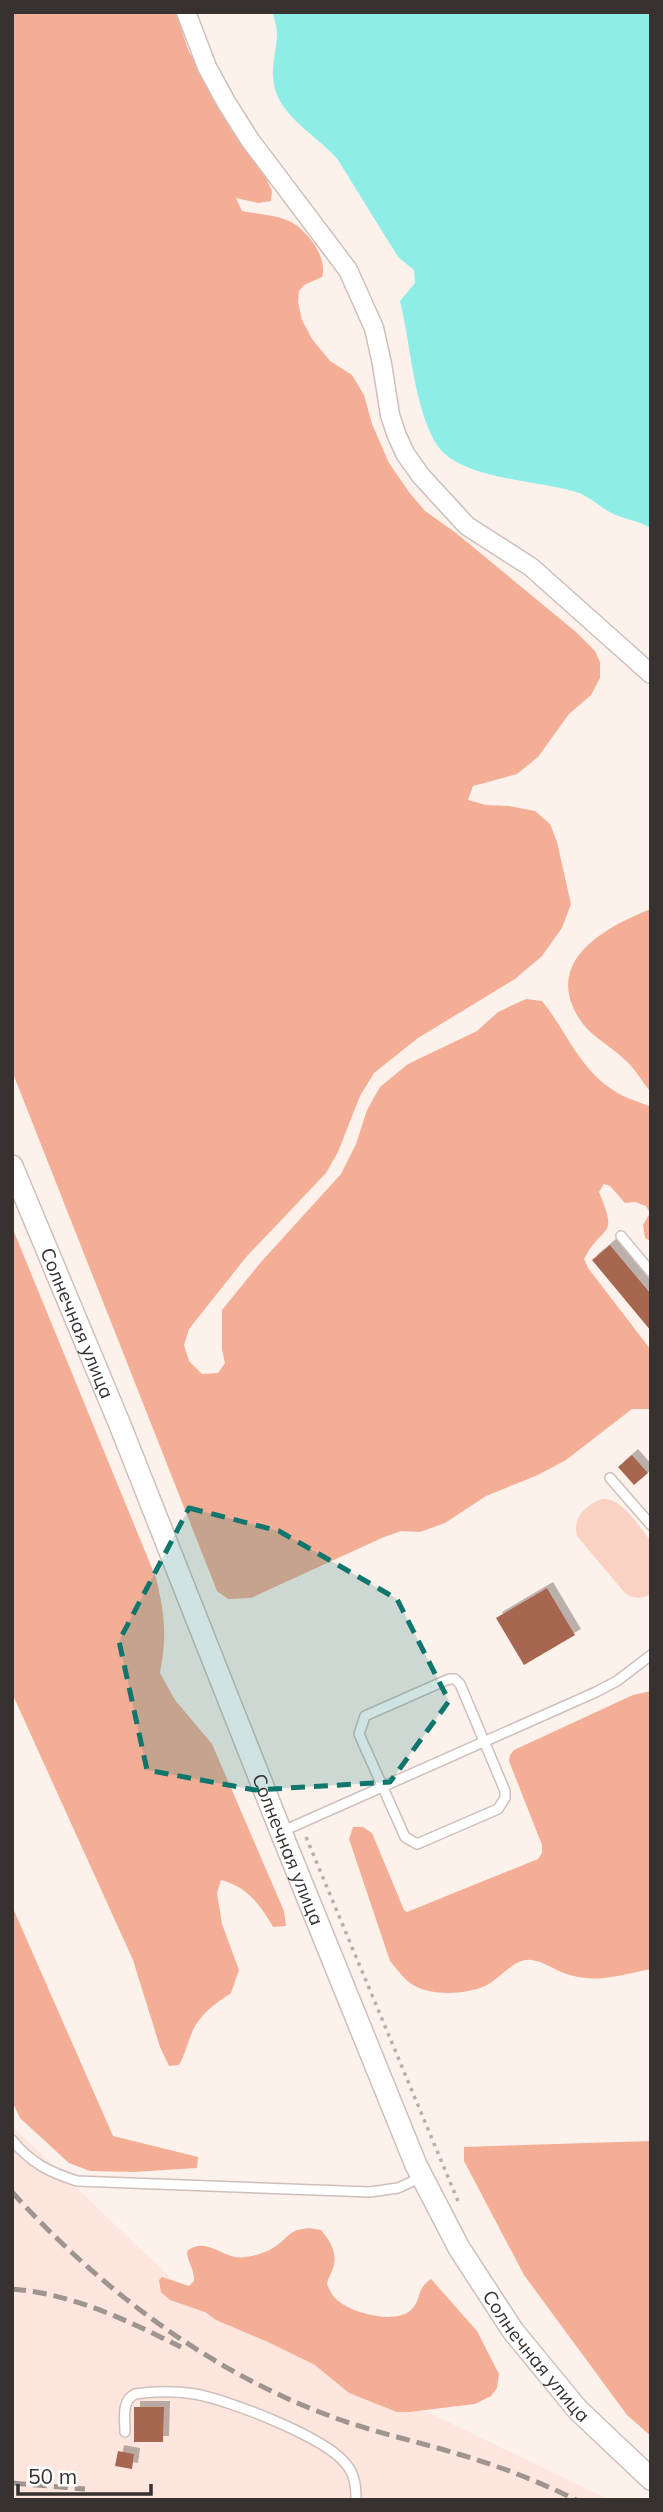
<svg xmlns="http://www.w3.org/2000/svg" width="663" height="2512" viewBox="0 0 663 2512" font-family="Mulish,sans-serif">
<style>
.built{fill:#fee6de}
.green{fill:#fad2c4}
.forest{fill:#f4ae95}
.water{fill:#8fede7}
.building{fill:#a76650;filter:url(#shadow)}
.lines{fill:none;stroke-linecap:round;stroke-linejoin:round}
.service-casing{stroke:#cebfba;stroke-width:12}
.minor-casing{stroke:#cebfba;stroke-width:21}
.tertiary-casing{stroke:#cebfba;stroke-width:24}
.path{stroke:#b9afac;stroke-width:3.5;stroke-dasharray:3.5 5;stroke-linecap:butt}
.service{stroke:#fff;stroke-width:9}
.minor{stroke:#fff;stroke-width:18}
.tertiary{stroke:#fff;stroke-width:21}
.rail{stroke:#9e9591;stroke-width:5;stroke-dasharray:14 7;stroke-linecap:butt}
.marked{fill:#0f766e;fill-opacity:0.2;stroke:#0f766e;stroke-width:5;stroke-dasharray:14 9;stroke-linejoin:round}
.labels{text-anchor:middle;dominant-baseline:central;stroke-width:7;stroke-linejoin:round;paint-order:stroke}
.street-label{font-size:19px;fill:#37312f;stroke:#fff}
</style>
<defs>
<filter id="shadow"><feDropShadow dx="6" dy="-6" stdDeviation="0" flood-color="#0004"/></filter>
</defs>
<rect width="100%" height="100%" fill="#fdf1ec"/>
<polygon class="built" points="12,2123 15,2129 193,2299 610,2500 12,2500"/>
<path class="green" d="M602,1499C623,1498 638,1526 651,1541V1594C642,1599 633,1599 625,1593L577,1536C572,1517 586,1505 602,1499Z"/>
<g class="forest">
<path d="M12,12H176L187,47L210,94L232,131L264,174L272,191L271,201L258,203L236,198L242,211C257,214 278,215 291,222C308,231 328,258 322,277L304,285L299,291L298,302L302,320L312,339L330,361L352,375L364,395L372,424L389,463L409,492L425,511L456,533L576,632L595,651L600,662V678L591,695L569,714L538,757L517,774L473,786L468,800L486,805L509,806L535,811L550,824L557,842L571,904L562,928L542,956L515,979L418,1038L374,1073L360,1096L338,1152L326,1173L247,1256L189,1329L184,1345L189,1361L202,1374L218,1373L225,1363L222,1350V1310L261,1262L341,1174L356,1144L367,1110L380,1087L408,1064L477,1031L498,1012L526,999L542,1001C565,1029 578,1066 610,1088C622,1097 637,1101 651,1107V1241L645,1238L643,1225L650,1213L646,1206L635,1202L625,1203L610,1186L604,1184L599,1192C619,1240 603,1223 584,1259L588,1268L651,1350V1409H632L566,1460L538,1475L486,1496L445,1523L420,1532L401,1531L384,1537L251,1598L228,1599L217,1591L12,1071Z"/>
<path d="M651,909V1092C642,1082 635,1068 624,1059C611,1046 595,1039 583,1024C539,964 602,928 651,909Z"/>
<path d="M12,1227L156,1578C165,1615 167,1636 160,1673L175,1700L212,1744L284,1911L286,1926L273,1927C261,1905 246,1886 221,1880L217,1893L222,1924L239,1970L231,1993C216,2003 203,2012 194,2028C188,2040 186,2053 179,2065L169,2066L160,2047L133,1960L12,1693Z"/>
<path d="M651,1691V1969C619,1975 599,1984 566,1974C555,1970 543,1961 531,1960C514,1958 500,1979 485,1986C467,1994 436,1996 417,1987C405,1982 398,1970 390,1961L349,1839L353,1827H363L372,1833L404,1910L407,1912L538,1859L542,1853V1845L509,1761L510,1755L514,1750L633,1695Z"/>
<polygon points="12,1906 113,2136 198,2157 197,2168 133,2172 90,2171 69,2163 20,2118 12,2101"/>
<polygon points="651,2141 651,2436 627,2415 524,2275 464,2161 464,2147"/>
<path d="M309,2228L321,2230C330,2241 338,2253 333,2268C331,2274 328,2278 327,2284C329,2289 332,2295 335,2298C349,2313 395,2325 411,2310C422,2300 415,2290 431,2279L477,2331L499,2374L497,2388L491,2396L475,2404L409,2412H397L349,2393L315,2365L268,2342L216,2320L205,2312L170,2300L161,2292L159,2280L162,2277L189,2286L194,2281C195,2270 187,2262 187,2251C208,2235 223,2261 245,2257C255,2256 268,2252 276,2246C291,2235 289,2230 309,2228Z"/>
</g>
<path class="water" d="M273,12H651V528C639,521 628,520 616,515C603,510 592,498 579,493C539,479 457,481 435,442C413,402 411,345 400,301L415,283L414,270L398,257L338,160C316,133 275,116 273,77C272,62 277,48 277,34C277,27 274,19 273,12Z"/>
<g class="building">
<polygon points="610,1245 651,1294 651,1331 592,1260"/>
<polygon points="632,1455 648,1473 634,1485 618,1467"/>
<polygon points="547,1588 575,1635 524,1665 496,1618"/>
<polygon points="134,2407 164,2407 163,2442 134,2442"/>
<polygon points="118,2451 134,2454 132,2469 115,2466"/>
</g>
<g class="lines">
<defs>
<g id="service">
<polyline points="621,1236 651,1272"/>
<polyline points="610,1478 651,1525"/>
<polygon points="449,1679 455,1679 460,1684 505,1791 505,1798 498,1809 417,1844 405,1837 359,1734 365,1716"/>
<polyline points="283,1831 596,1692 617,1681 651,1655"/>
<path d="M12,2140C31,2163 49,2172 77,2181L370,2192L398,2188L422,2177"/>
<path d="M125,2432C125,2418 121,2401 135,2394C155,2391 175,2391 195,2394C229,2400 325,2437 346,2464C355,2475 356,2486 356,2500"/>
</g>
<polyline id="minor" points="186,12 207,67 226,102 250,140 348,270 374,328 382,364 390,415 397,436 406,455 421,476 467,526 531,567 651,674"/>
<g id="tertiary">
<path id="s1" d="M12,1166L120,1425L281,1832L416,2165L459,2248L513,2331L578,2410L651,2479"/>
</g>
</defs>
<use href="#service" class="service-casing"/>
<use href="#minor" class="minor-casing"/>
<use href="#tertiary" class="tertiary-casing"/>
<polyline class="path" points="306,1837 458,2201"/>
<use href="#service" class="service"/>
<use href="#minor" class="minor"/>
<use href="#tertiary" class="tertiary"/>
<g class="rail">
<path d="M12,2192C99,2288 208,2371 330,2416C372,2432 416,2441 458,2454C499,2466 538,2481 576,2500"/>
<path d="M12,2289C74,2294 126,2320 181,2347"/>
<polyline points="12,2483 85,2489"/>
</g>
</g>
<path class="marked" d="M189,1508L279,1531L397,1599L449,1701L390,1782L255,1790L147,1770L119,1641Z"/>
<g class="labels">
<g class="street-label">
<text stroke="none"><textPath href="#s1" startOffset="170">Солнечная улица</textPath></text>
<text stroke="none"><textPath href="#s1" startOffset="737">Солнечная улица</textPath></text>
<text stroke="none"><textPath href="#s1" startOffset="1304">Солнечная улица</textPath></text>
</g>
</g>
<rect width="663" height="2512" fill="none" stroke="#37312f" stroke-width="28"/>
<path d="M18 2484v10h133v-10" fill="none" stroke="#37312f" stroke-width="3.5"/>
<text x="28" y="2484" font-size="21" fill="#37312f" stroke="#ffffff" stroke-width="5" paint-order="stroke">50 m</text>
</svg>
